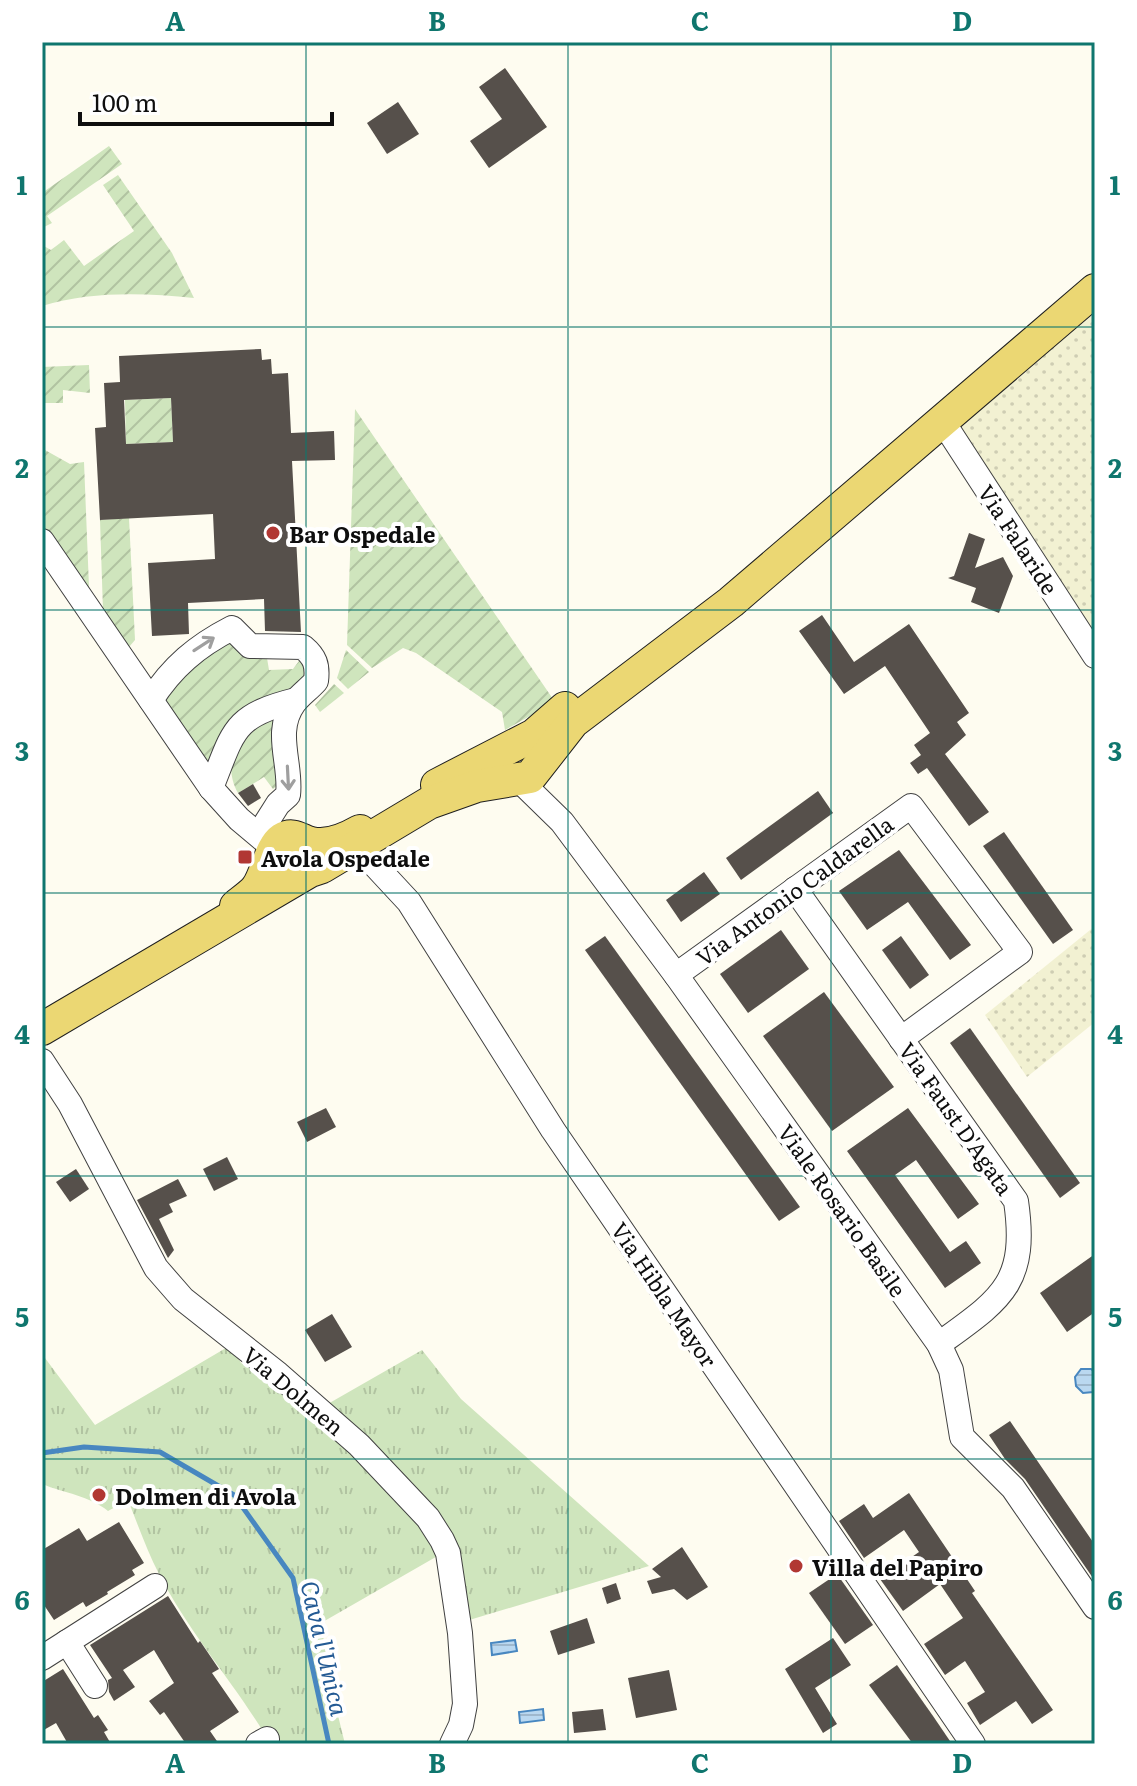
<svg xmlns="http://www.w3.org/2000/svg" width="1137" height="1786" viewBox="0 0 1137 1786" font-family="Literata,serif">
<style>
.farmland{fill:url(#farmland-dots)}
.grass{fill:url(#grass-tufts)}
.garden{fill:url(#garden-furrows)}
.water{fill:url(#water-rules);stroke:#4887c0;stroke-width:2}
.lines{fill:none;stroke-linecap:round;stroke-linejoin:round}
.stream{stroke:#4887c0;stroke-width:5}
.building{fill:#56504b;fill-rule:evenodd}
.minor-casing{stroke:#414141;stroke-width:26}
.major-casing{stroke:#1f1f1f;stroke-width:34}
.minor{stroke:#fff;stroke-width:24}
.major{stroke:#ebd773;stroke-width:32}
.oneway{stroke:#9f9f9f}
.grid{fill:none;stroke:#0f766e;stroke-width:2;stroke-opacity:0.55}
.poi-dot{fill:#b13733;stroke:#fff;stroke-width:3}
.labels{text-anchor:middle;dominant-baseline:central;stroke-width:8;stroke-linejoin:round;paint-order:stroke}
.poi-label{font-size:22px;font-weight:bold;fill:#0e0e0e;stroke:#fff;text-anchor:start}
.street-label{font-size:22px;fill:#0e0e0e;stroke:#fff}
.water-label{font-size:24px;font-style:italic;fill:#235a94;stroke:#fff}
.neatline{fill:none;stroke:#0f766e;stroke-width:3}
.grid-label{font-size:26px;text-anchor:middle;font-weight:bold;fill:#0f766e}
</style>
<defs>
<pattern id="farmland-dots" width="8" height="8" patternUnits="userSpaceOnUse" patternTransform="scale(2)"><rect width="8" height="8" fill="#f2f1d2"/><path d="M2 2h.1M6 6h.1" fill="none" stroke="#cecdb3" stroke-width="1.8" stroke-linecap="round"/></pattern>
<pattern id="grass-tufts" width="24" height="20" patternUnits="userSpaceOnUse" patternTransform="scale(2)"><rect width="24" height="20" fill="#cfe5bd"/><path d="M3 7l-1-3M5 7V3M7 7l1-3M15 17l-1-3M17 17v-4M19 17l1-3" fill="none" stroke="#b1c3a1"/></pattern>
<pattern id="garden-furrows" width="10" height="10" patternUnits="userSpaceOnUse" patternTransform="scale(2)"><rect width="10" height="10" fill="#cfe5bd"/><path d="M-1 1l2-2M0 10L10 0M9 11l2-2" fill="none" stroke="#b1c3a1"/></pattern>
<pattern id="water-rules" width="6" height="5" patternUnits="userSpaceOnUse" patternTransform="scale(2)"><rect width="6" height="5" fill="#bad8f0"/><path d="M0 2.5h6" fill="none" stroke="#9fb8cd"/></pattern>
</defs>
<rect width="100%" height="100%" fill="#fefcf0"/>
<g class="farmland">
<polygon points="1095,306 1095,633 1085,633 960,429 961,421"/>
<polygon points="1095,926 1095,1022 1027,1077 985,1015"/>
</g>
<g class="grass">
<path d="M231,1345L241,1363L259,1372L399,1494L441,1554L321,1623L332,1691L345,1744H277L279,1738L273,1731L264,1733C231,1679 188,1631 159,1574C147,1551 138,1525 128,1500L108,1511C90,1496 64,1493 42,1484V1354L95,1425Z"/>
<polygon points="422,1350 461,1399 649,1566 466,1621 461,1573 326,1405"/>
</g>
<g class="garden">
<polygon points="109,146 122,164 47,216 52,223 42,228 42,193"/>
<path d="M118,175L172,253L194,298C144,293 91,291 42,306V245L51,250L64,240L84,266L134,231L103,185Z"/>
<polygon points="89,365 90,393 63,390 63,403 42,403 42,367"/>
<polygon points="171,398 173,442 126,444 125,400"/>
<polygon points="355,409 555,702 505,730 502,712 416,653 403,648 372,668 347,645"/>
<polygon points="42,427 45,450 70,464 84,462 89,587 85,591 42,526"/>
<polygon points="129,518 135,640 129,647 103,611 100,520"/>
<path d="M231,637L243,657L267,658L269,670L293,669L302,657L312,673L209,763C199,751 171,720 167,707C158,676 210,651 231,637Z"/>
<polygon points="346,650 369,672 348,689 337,678"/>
<polygon points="334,684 344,693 320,712 315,705"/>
<path d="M276,714L286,779L273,789L264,777L238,793C218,756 246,731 276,714Z"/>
</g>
<g class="water">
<polygon points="1081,1369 1091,1369 1095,1372 1093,1392 1083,1393 1076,1386 1075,1377"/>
<polygon points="515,1640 517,1651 492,1655 491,1643"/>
<polygon points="543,1709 544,1720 520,1723 519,1712"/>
</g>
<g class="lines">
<polyline class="stream" points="42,1453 84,1447 160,1452 234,1495 293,1578 329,1744"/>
</g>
<g class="building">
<polygon points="505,68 547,127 489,168 470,141 502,119 479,87"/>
<polygon points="398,102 419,134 387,154 367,123"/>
<path d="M261,349L262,360L271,359L272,374L288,373L291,433L334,431L335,460L292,461L301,632L265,631L264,599L188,603L189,634L152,636L148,563L215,559L213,514L100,520L95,428L106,427L104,383L120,382L119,356ZM171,398L173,442L126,444L124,400Z"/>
<polygon points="969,533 985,539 975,568 1003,557 1013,576 999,613 971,602 976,588 948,578 954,576"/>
<polygon points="822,615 854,662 909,624 969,713 957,722 966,735 945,754 989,812 969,826 927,768 918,774 910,763 921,755 914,745 930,733 885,666 844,694 799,631"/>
<polygon points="253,784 261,798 248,806 238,793"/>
<polygon points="818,791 833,813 741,880 726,858"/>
<polygon points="1004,832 1073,930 1053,944 983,846"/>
<polygon points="899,850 971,945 950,960 908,902 867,930 839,891"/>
<polygon points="704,872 720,894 681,922 666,900"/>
<polygon points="781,930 809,969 748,1013 720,974"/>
<polygon points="605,936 800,1207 779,1221 585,950"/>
<polygon points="901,936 929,975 910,989 882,950"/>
<polygon points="824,992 894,1087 832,1131 763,1036"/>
<polygon points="970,1028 1080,1183 1060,1198 950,1043"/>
<polygon points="326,1108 336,1127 307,1142 297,1122"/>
<polygon points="908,1108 979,1204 958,1219 916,1160 895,1175 950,1252 966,1241 981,1263 945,1288 847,1151"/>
<polygon points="227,1157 238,1179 214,1191 203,1169"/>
<polygon points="76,1169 89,1189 70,1202 56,1182"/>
<polygon points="178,1179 187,1196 169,1204 173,1212 159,1219 174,1250 168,1258 137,1200"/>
<polygon points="1095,1254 1095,1312 1067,1332 1040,1293"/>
<polygon points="332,1314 352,1347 325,1362 305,1330"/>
<polygon points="1010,1421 1095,1545 1095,1581 1025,1479 1005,1459 989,1435"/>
<polygon points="909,1493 975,1591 972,1593 1053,1710 1032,1724 1016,1701 980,1725 967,1703 985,1692 965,1661 945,1675 924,1644 963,1618 940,1584 903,1611 880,1579 919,1552 904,1530 864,1558 839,1521 864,1504 873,1518"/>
<polygon points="119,1522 144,1563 132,1570 135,1575 107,1592 108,1594 86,1607 83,1602 54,1620 42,1602 42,1550 79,1528 87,1541"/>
<polygon points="682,1547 708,1587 687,1600 674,1589 652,1594 647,1581 661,1577 652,1569"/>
<polygon points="837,1574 873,1625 845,1644 809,1593"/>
<polygon points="616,1583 621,1599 607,1604 602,1588"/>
<polygon points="168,1596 198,1643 200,1641 219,1669 212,1673 239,1712 210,1731 219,1744 186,1744 164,1712 160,1715 149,1701 174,1683 154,1650 123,1670 135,1687 114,1701 109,1692 108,1680 112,1678 90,1645"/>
<polygon points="587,1618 595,1643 558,1655 550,1631"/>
<polygon points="833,1638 851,1665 815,1688 837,1724 823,1733 785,1669"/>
<polygon points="897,1665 933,1716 952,1744 913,1744 869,1685"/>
<polygon points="63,1669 94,1718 98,1715 108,1730 104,1732 111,1744 68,1744 56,1723 42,1731 42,1682"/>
<polygon points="669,1670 677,1710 636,1718 628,1678"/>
<polygon points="603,1709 606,1730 574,1733 572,1712"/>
</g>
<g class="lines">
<defs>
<g id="minor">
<polyline points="943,422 1095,656"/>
<polyline points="42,541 211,788 239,819 270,845"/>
<path d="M151,700C172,667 197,646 232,628L250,646L303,647C315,657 318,665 316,681C309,689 300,695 294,703C273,732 292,764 288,795L278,804L259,834"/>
<polyline points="519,780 562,822 676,975 939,1344 951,1370 962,1437 1013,1488 1095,1607"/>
<path d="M211,788C234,731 232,716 296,700"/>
<polyline points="357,846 409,902 553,1130 973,1744"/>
<path d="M795,889L1016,1201C1028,1284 1001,1299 939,1344"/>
<polyline points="676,975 911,806 1020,952 901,1039"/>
<polyline points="42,1061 70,1104 156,1268 183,1299 278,1374 359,1445 428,1518 442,1540 448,1553 460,1633 465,1704 461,1725 452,1744"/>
<polyline points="67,1642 95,1686"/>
<polyline points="42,1658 155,1586"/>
<polyline points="258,1744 267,1739"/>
</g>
<g id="major">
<polyline points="437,785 534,735 565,708"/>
<path d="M236,906C242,901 251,895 256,889C266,877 270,847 282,839C294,832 301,841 311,843C328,847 346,839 360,831"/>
<polyline points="42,1029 310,871 322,867 429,803 477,786 530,777 573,722 731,602 1095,290"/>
</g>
</defs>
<use href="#minor" class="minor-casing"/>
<use href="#major" class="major-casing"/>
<use href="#minor" class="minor"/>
<use href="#major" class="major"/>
</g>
<defs><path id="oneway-shaft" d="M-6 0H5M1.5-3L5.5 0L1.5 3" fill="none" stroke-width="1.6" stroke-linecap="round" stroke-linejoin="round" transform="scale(2)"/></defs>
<g class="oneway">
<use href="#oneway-shaft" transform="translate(204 644) rotate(-33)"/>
<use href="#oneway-shaft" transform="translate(288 778) rotate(87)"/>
</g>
<path class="grid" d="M306,42V1744M568,42V1744M831,42V1744M42,327H1095M42,610H1095M42,893H1095M42,1176H1095M42,1459H1095"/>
<g class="poi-dot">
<circle cx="273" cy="533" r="8"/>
<rect x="237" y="849" width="16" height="16" rx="4"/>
<circle cx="99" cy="1495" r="8"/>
<circle cx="796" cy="1566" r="8"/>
</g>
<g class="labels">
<g class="poi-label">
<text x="289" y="533">Bar Ospedale</text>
<text x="261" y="857">Avola Ospedale</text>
<text x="115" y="1495">Dolmen di Avola</text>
<text x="812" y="1566">Villa del Papiro</text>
</g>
<g class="street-label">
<text transform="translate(1019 539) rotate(57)">Via Falaride</text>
<text transform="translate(794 890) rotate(-36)">Via Antonio Caldarella</text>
<text transform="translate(957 1118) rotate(55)">Via Faust D'Agata</text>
<text transform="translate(843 1210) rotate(55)">Viale Rosario Basile</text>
<text transform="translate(665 1294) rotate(56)">Via Hibla Mayor</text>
<text transform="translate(294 1390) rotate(40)">Via Dolmen</text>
</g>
<g class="water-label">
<text transform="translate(326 1648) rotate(77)">Cava l'Unica</text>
</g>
</g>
<rect width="1137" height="1786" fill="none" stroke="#ffffff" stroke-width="88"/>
<path d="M80 112v12h252v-12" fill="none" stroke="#0e0e0e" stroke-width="4"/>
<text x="92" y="112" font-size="24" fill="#0e0e0e" stroke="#ffffff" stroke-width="6" paint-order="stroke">100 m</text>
<rect x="44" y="44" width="1049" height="1698" class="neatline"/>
<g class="grid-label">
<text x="175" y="31">A</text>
<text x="437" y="31">B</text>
<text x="700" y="31">C</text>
<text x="962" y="31">D</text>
<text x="22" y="195">1</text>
<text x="1115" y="195">1</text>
<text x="22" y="478">2</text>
<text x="1115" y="478">2</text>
<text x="22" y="761">3</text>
<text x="1115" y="761">3</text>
<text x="22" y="1044">4</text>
<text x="1115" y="1044">4</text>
<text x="22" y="1327">5</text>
<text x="1115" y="1327">5</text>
<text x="22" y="1610">6</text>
<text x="1115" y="1610">6</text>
<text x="175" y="1773">A</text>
<text x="437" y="1773">B</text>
<text x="700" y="1773">C</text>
<text x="962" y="1773">D</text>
</g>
</svg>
